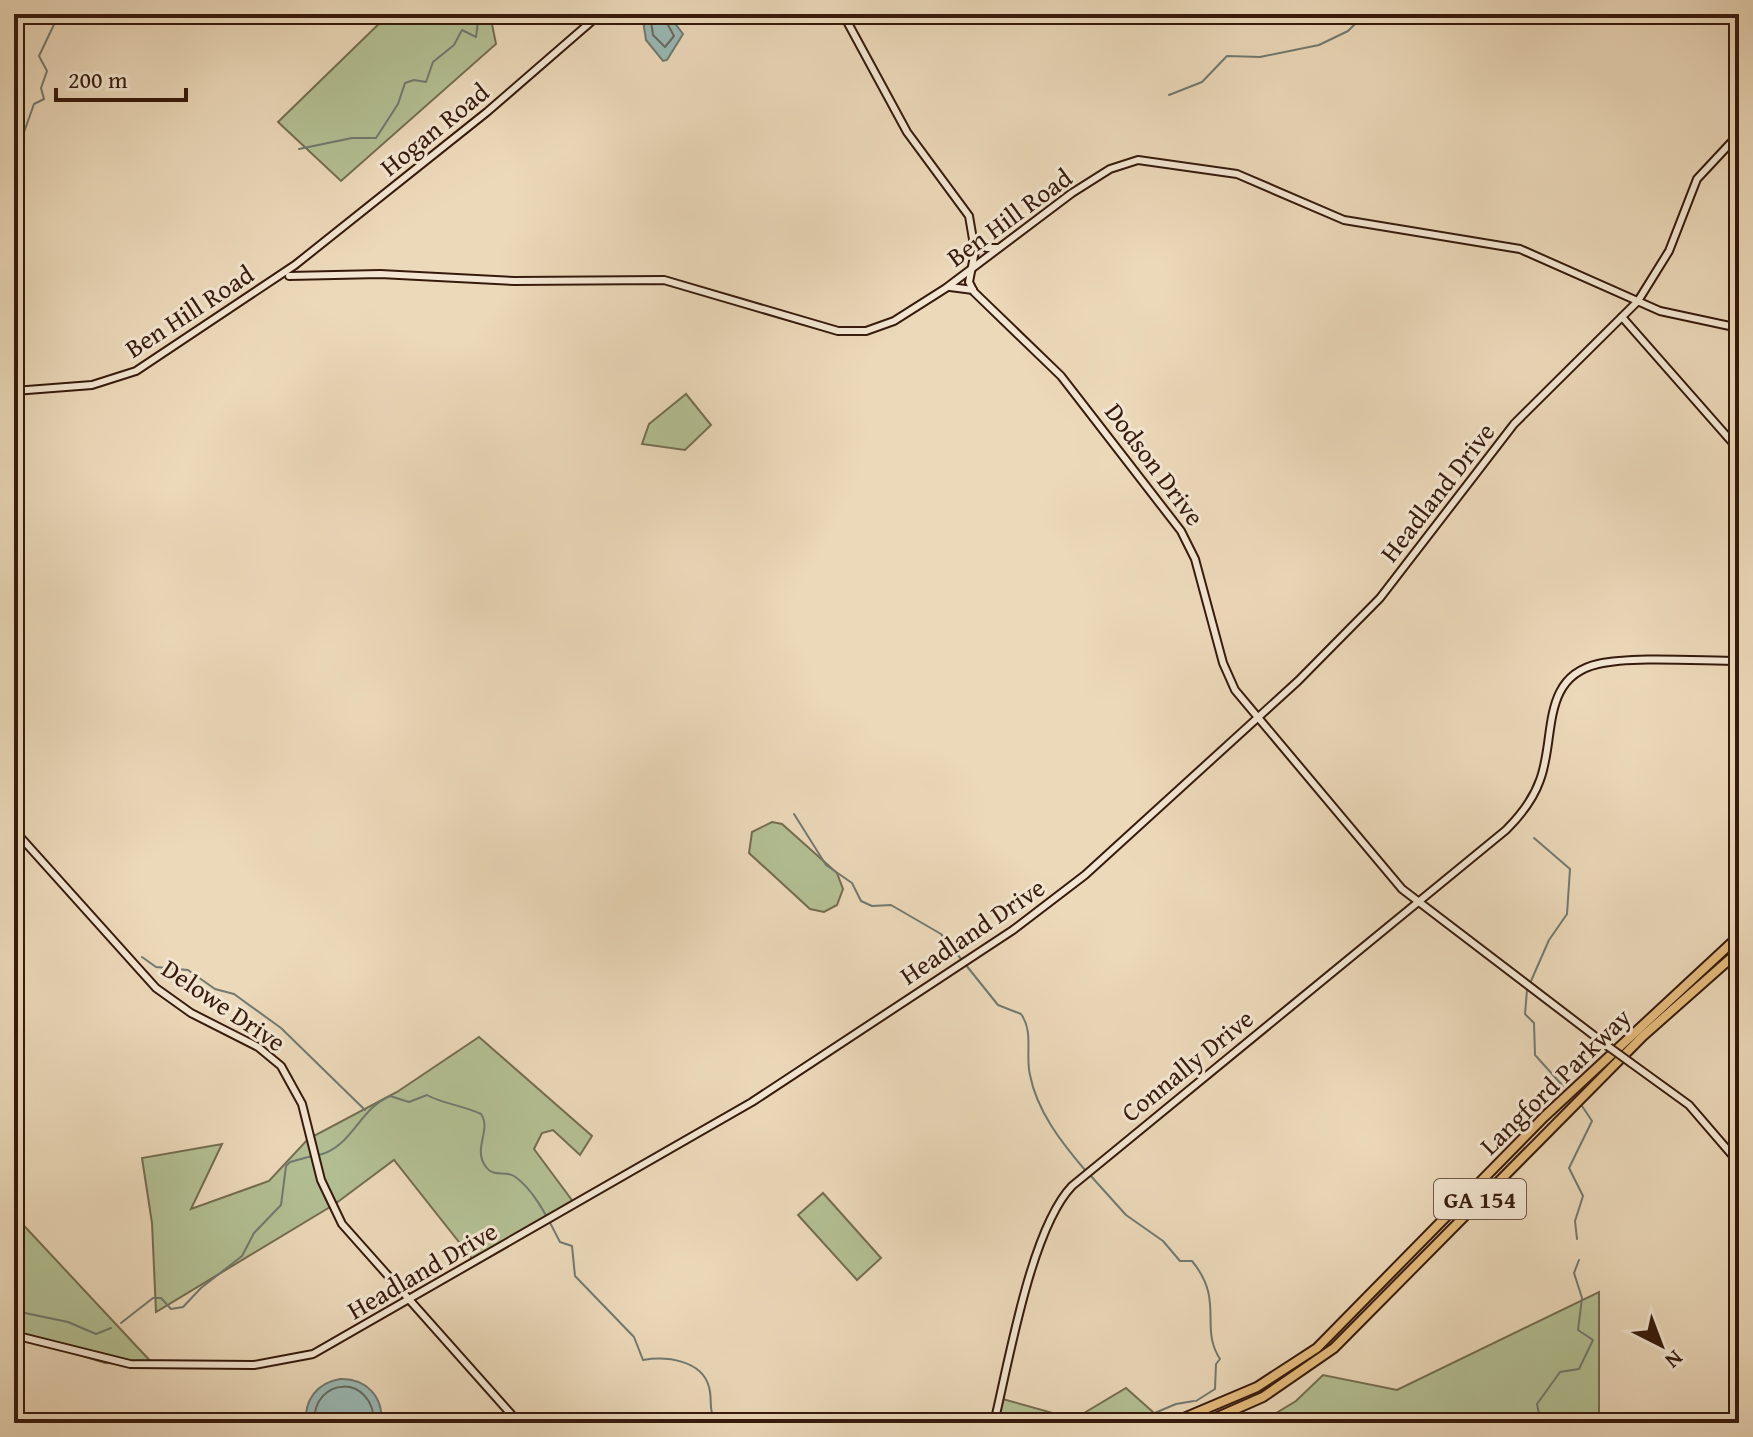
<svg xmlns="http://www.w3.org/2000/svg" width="1753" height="1437" viewBox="0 0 1753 1437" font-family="'Gentium Book Plus',serif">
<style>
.green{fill:#b3c094;stroke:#746d50;stroke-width:2}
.water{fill:#99b9b5;stroke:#717971;stroke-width:2}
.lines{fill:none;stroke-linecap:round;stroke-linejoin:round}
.shore{stroke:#686a60;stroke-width:2}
.stream{stroke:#717971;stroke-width:2}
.secondary-casing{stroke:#361a0c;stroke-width:10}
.highway-casing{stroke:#361a0c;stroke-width:12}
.secondary{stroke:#f3e6d2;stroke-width:6}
.highway{stroke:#e6bc7d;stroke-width:8}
.secondary-bridge-casing{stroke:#361a0c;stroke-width:10;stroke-linecap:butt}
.secondary-bridge{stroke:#f3e6d2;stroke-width:6}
.labels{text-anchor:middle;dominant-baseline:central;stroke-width:6;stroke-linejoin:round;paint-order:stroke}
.shield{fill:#f3e6d2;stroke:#6f5747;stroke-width:2}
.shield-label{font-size:24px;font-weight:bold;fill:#361a0c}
.street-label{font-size:26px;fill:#361a0c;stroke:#f3e6d2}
</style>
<rect width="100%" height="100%" fill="#ecd9ba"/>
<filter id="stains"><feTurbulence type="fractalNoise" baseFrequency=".0025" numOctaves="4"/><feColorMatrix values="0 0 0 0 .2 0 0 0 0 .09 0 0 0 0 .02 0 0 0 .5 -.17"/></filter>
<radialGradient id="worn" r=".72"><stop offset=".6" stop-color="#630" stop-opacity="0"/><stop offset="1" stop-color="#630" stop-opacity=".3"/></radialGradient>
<g class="green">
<polygon points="389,14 490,14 496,44 341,181 278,122"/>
<polygon points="686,394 711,425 685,450 642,444 649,424"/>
<polygon points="772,822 782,824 837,873 843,889 837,905 824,912 810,909 749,853 752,832"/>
<polygon points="479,1037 592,1136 580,1155 553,1130 542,1133 534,1149 574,1203 474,1261 394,1160 335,1204 156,1312 152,1223 142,1158 222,1144 191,1209 269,1181 308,1139 397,1092"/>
<polygon points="823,1193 881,1258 857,1280 798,1215"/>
<polygon points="14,1215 154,1365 105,1363 25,1338 14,1338"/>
<polygon points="1599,1292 1599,1419 1603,1423 1280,1423 1273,1415 1296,1401 1323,1375 1397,1390"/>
<polygon points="1126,1388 1162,1420 993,1423 999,1398 1074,1419"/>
</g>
<g class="water">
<polygon points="642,14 668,14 683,34 667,60 663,61 646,40"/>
<path d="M340,1379C366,1378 384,1397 381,1423H306C304,1400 317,1383 340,1379Z"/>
</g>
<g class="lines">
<g class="shore">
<polyline points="650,14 653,35 665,47 674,36 662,14"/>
<path d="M314,1423C313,1375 374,1374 374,1423"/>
</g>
<g class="stream">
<polyline points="1169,95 1202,82 1227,56 1260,57 1319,45 1348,31 1365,14"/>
<polyline points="14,148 23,135 34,104 44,99 41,88 47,71 39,56 59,14"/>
<polyline points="299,149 352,138 376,138 398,104 405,83 414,80 426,82 433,62 454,45 462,30 476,37 479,14"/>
<polyline points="14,157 14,164"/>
<path d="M794,814L826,865L852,883L861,901L872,906L891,905L941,934L998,1005L1021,1014C1034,1032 1025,1054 1030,1075C1037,1111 1061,1142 1085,1170"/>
<polyline points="142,957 156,967 188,970 215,989 234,994 281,1028 365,1110"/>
<polyline points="1531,981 1549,940 1567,914 1570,869 1534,838"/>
<polyline points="1527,990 1525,1014 1534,1023 1535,1055 1563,1086"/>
<path d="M319,1155C352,1147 359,1109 390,1096L409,1102L427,1095C443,1104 462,1105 481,1114C492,1130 472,1149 486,1167C494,1178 504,1170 514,1176C535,1190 549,1221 560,1242L572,1246L575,1276L634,1337L643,1360C666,1356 702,1360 709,1387C713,1401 707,1411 718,1423"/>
<path d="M1090,1175L1126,1215L1163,1241L1180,1261H1192C1225,1301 1199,1327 1220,1359L1216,1364L1215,1389L1196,1401"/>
<polyline points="1577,1239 1575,1221 1583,1196 1569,1168 1592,1121 1582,1106"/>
<polyline points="14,1312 19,1313"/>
<polyline points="25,1313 68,1322 96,1334 111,1328"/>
<polyline points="121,1323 153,1298 161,1298 171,1309 183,1307 201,1288 242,1256 254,1233 281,1205 286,1166 290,1162 312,1156"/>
<polyline points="1131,1423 1176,1404 1194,1401"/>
<polyline points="1276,1423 1290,1420 1301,1423"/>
<polyline points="1541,1423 1537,1404 1560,1372 1579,1369 1593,1340 1578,1330 1582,1298 1574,1273 1579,1260"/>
</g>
<defs>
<g id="secondary">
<polyline points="843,14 907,132 969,216 975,251 969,282 974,292 1061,376 1181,531 1195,559 1223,663 1235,690 1402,889 1609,1047"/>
<polyline points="976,242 987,248 998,248"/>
<polyline points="289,276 380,274 514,281 664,280 838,331 866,331 894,321 946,288 1072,193 1110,169 1138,160 1237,174 1344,220 1520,249 1660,311 1739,328"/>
<polyline points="950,287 973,290"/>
<polyline points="1622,317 1739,450"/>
<polyline points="14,391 92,385 136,371 295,265 487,112 600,14"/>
<polyline points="14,830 156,988 191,1013 258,1047 281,1066 302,1104 321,1180 342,1224 519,1423"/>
<polyline points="1631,1063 1689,1105 1739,1163"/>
<polyline points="14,1335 130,1364 254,1365 313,1354 752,1102 1013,930 1085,875 1298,681 1380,598 1514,424 1638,301 1669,251 1697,179 1739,134"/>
<path d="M994,1423C1009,1361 1031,1229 1072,1186L1506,830C1521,815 1533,800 1540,780C1556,738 1540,677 1598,664C1634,656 1700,661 1739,661"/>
<polyline points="1723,1423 1739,1410"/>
</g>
<g id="highway">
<polyline points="1172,1423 1257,1387 1317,1348 1544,1117 1739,936"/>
<polyline points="1204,1423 1263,1397 1334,1348 1643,1036 1739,951"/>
</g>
</defs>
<use href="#secondary" class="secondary-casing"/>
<use href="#highway" class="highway-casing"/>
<use href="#secondary" class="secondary"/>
<use href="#highway" class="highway"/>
<defs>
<polyline id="secondary-bridge" points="1609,1047 1631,1063"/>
</defs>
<use href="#secondary-bridge" class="secondary-bridge-casing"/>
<use href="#secondary-bridge" class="secondary-bridge"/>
</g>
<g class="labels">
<rect class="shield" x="1434" y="1179" width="92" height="40" rx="6"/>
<g class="shield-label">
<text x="1480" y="1199">GA 154</text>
</g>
<g class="street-label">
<text transform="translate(434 129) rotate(-39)">Hogan Road</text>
<text transform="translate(1009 217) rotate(-36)">Ben Hill Road</text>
<text transform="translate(189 311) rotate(-33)">Ben Hill Road</text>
<text transform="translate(1155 464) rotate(53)">Dodson Drive</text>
<text transform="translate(1437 492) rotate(-52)">Headland Drive</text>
<text transform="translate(972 931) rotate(-34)">Headland Drive</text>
<text transform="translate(224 1005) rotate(34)">Delowe Drive</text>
<text transform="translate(1187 1065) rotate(-39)">Connally Drive</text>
<text transform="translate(1555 1081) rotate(-44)">Langford Parkway</text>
<text transform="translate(422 1270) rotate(-30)">Headland Drive</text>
</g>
</g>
<rect width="1753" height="1437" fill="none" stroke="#ecd9ba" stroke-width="48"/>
<rect x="16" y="16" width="1721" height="1405" fill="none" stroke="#361a0c" stroke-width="4"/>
<rect x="24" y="24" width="1705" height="1389" fill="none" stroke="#361a0c" stroke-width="2"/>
<g transform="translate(1661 1345) rotate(138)" stroke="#f3e6d2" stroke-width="6" paint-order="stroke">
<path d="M0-6L14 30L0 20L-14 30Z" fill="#361a0c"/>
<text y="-12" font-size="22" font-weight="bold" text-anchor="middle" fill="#361a0c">N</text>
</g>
<path d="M56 88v12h130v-12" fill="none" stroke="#361a0c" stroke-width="4"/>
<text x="68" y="88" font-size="24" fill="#361a0c" stroke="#f3e6d2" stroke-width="6" paint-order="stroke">200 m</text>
<rect width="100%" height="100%" filter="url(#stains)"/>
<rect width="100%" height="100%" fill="url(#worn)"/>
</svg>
